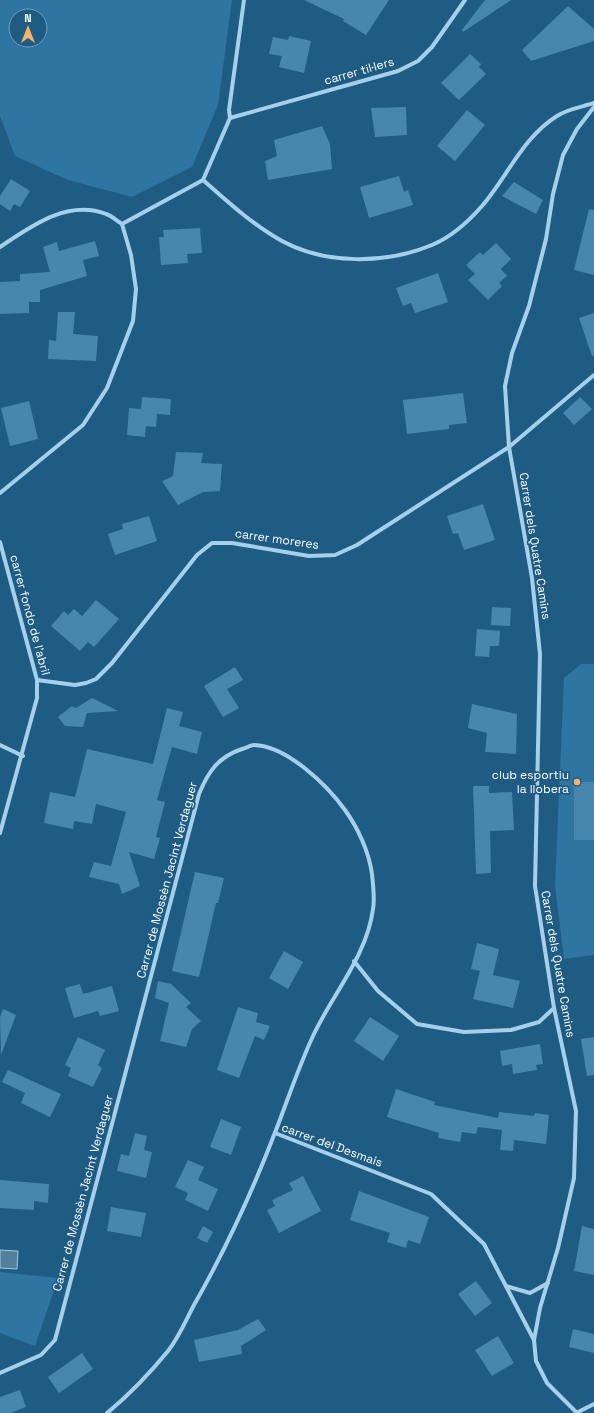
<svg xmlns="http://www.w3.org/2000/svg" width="594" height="1413" viewBox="0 0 594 1413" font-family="'Space Grotesk',sans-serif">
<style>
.green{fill:#2e75a1;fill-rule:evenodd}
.water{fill:#53809b;stroke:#99cdec}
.building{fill:#4786ad}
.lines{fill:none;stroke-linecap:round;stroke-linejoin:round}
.street{stroke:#a6d0ea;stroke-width:4}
.poi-dot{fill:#f9b565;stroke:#1e5c84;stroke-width:1.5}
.labels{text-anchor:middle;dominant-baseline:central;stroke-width:3.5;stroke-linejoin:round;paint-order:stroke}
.street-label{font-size:12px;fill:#fff;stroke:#1e5c84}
.poi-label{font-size:12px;fill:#fff;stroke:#1e5c84;text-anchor:end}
</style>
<rect width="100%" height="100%" fill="#1e5c84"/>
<g class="green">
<path d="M0,0H232L218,105L192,167L132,197L68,180L15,156L0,116ZM16,16H40V40H16Z"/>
<polygon points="581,664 594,664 594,955 564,959 555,886 564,678"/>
<polygon points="0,1272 58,1278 35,1346 0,1333"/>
</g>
<polygon class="water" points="0,1250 18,1251 17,1269 0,1268"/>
<g class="building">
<polygon points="304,0 389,0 366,35 343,21 344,19"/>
<polygon points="485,0 511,0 463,32 462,30"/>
<polygon points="568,6 594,29 594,41 531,61 522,50"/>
<polygon points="289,36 311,41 304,73 279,67 282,56 269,54 273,37 288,40"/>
<polygon points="470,54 481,64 479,67 486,74 459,100 441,83"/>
<polygon points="406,107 407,135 375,137 371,108"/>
<polygon points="467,110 485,125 455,161 437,146"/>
<polygon points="322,126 330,144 332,169 268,180 265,161 277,156 274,140"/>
<polygon points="399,176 404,192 408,190 413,205 369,218 360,187"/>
<polygon points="11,179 30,191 20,207 14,204 10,211 0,204 0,196"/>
<polygon points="514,182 543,200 536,214 502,196"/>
<polygon points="589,209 594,210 594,275 574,270"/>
<polygon points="200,228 202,253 187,254 188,263 161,265 159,237 164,237 163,230"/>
<polygon points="95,241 99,256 83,260 87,276 40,290 40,302 29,302 29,313 0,314 0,282 20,281 20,274 50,272 43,247 57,242 59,251"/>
<polygon points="496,243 511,259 501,269 507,276 499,283 502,286 488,300 468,280 475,274 466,265 480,252 483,255"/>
<polygon points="438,273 448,302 415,313 411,303 403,306 396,288"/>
<polygon points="58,312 75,312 73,334 98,336 96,361 48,359 49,340 56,341"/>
<polygon points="594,313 594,356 592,356 579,318"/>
<polygon points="463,393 467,423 449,425 449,429 407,434 403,400"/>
<polygon points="142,397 171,399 170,415 157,414 156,427 146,426 145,437 127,435 129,408 141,409"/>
<polygon points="580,397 592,409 574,425 563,413"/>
<polygon points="29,401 38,439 10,446 1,408"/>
<polygon points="176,452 203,453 201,463 222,464 220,491 203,492 178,505 162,481 173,476"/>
<polygon points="483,504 495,540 464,550 458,533 453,534 447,516"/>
<polygon points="149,516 157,541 115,555 108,534 123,529 122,524"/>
<polygon points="96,600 119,619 94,647 88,642 80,651 51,626 64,611 68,615 74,609 82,616"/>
<polygon points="492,607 511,608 510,626 491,625"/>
<polygon points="477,629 500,631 499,646 490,646 489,657 475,656"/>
<polygon points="235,667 243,680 227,689 239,708 223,717 204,686"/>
<polygon points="92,698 118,711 87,713 83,727 65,726 58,717 72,706 76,708"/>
<polygon points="472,704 517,714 516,754 485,752 487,733 468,728"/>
<polygon points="167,708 183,712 179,726 202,732 197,754 172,747 157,800 165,802 156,837 160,838 154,859 129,852 140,886 122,894 119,884 89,877 94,862 111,866 126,812 96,804 92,824 74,821 73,829 44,823 50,792 75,797 87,749 153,764"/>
<rect x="574" y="782" width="20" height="58"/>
<polygon points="473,786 489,786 489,793 512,792 514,830 490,831 491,873 476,874"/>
<polygon points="195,872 224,878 218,903 216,903 199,977 172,971"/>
<polygon points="477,943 499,949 493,975 520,981 513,1008 473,999 480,971 471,969"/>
<polygon points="284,951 303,962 288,989 269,978"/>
<polygon points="158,981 171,984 191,1003 186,1007 201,1021 192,1029 186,1047 160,1041 169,1003 155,998"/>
<polygon points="80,984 83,994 112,986 119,1011 100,1016 98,1011 74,1018 65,988"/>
<polygon points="238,1007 258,1013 256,1022 270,1026 264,1040 255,1036 239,1078 217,1070"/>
<polygon points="3,1009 16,1015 1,1055 0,1017"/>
<polygon points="370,1017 399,1036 383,1061 354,1041"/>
<polygon points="78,1037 105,1050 98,1065 102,1068 93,1087 68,1076 71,1068 65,1065"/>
<polygon points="594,1037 594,1075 587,1076 581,1039"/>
<polygon points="540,1044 543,1064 536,1065 537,1070 513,1074 512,1064 502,1066 500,1051"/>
<polygon points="8,1070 61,1094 50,1117 21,1103 25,1093 2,1082"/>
<polygon points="396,1089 435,1102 434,1105 498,1118 499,1112 534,1116 535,1113 549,1115 546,1144 514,1140 513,1151 500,1150 502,1130 478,1127 476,1134 462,1132 460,1142 438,1138 439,1133 387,1117"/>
<polygon points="221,1119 241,1127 231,1155 210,1147"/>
<polygon points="135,1133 147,1136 144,1150 152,1152 146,1178 117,1171 121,1154 129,1156"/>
<polygon points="188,1160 204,1167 198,1180 218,1189 208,1211 185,1200 188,1193 175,1187"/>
<polygon points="303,1176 321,1211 279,1233 267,1210 275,1206 272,1200 293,1190 289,1183"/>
<polygon points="0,1180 49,1184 48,1203 34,1201 34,1210 0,1208"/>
<polygon points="359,1191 429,1217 420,1244 408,1240 406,1248 387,1242 390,1233 350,1220"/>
<polygon points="111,1207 146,1213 141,1237 107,1231"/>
<polygon points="203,1226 213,1232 207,1243 197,1238"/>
<polygon points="582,1226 594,1229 594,1275 574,1271"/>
<polygon points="476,1281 492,1303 475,1316 458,1294"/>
<polygon points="258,1319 266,1330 241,1346 242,1354 199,1362 194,1340 238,1330"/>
<polygon points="573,1329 594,1334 594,1353 569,1347"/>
<polygon points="498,1336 514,1363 492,1376 475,1350"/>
<polygon points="82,1353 93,1369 59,1393 48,1377"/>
<polygon points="20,1390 26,1407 11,1413 0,1413 0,1397"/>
</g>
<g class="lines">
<g class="street">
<path d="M244,0L229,110L230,118L203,180C228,202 253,225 282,241C326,265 386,264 432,245C451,237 468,222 482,206C507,177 523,137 557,116C567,109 582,107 594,103"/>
<polyline points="230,118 398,71 418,61 432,47 465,0"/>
<path d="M0,247C30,227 67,199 106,214C112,216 117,221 122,224"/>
<polyline points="0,493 83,425 107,388 133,321 136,289 131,255 122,224 203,180"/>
<polyline points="0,542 37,680 37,698 0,833"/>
<polyline points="37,680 75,685 86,683 96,679 112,663 197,555 212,543 232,543 309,556 335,555 357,545 509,447 594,375"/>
<polyline points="0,745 23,756"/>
<polyline points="354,961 378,991 417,1024 464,1032 511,1030 539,1022 554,1008"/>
<polyline points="275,1133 431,1194 484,1244 534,1340"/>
<polyline points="506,1286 530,1293 548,1283"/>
<path d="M0,1373L41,1355L55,1340L199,794C208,772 218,757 242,749C246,748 251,745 254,745C287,746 327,785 345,810C358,828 369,852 372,874C373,885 375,899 373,909C367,956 332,995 313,1036C299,1066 288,1099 276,1130C253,1190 226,1249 194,1305C186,1320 179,1337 168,1351C150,1373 129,1395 107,1413"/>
<polyline points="578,1412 594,1404"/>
<polyline points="577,1413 547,1383 536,1361 534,1340 540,1308 558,1248 574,1178 576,1111 554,1008 535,886 540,654 532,578 509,447 505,386 512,353 529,306 546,239 553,194 563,155 577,129 594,107"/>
</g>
</g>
<circle class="poi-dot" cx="577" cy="782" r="4"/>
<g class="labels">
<g class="street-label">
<text transform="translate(359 71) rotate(-16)">carrer til·lers</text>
<text transform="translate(277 539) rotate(8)">carrer moreres</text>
<text transform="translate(535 546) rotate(81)">Carrer dels Quatre Camins</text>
<text transform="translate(30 615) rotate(75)">carrer fondo de l'abril</text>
<text transform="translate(167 880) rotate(-75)">Carrer de Mossèn Jacint Verdaguer</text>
<text transform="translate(558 964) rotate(80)">Carrer dels Quatre Camins</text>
<text transform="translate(332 1145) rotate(20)">carrer del Desmais</text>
<text transform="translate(83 1193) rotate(-75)">Carrer de Mossèn Jacint Verdaguer</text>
</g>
<g class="poi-label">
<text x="569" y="775">club esportiu<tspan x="569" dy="14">la llobera</tspan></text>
</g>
</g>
<g transform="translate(28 28)"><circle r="19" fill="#1e5c84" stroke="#789db5"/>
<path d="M0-3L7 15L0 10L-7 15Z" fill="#f9b565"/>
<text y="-6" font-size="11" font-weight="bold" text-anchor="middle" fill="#ffffff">N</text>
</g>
</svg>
